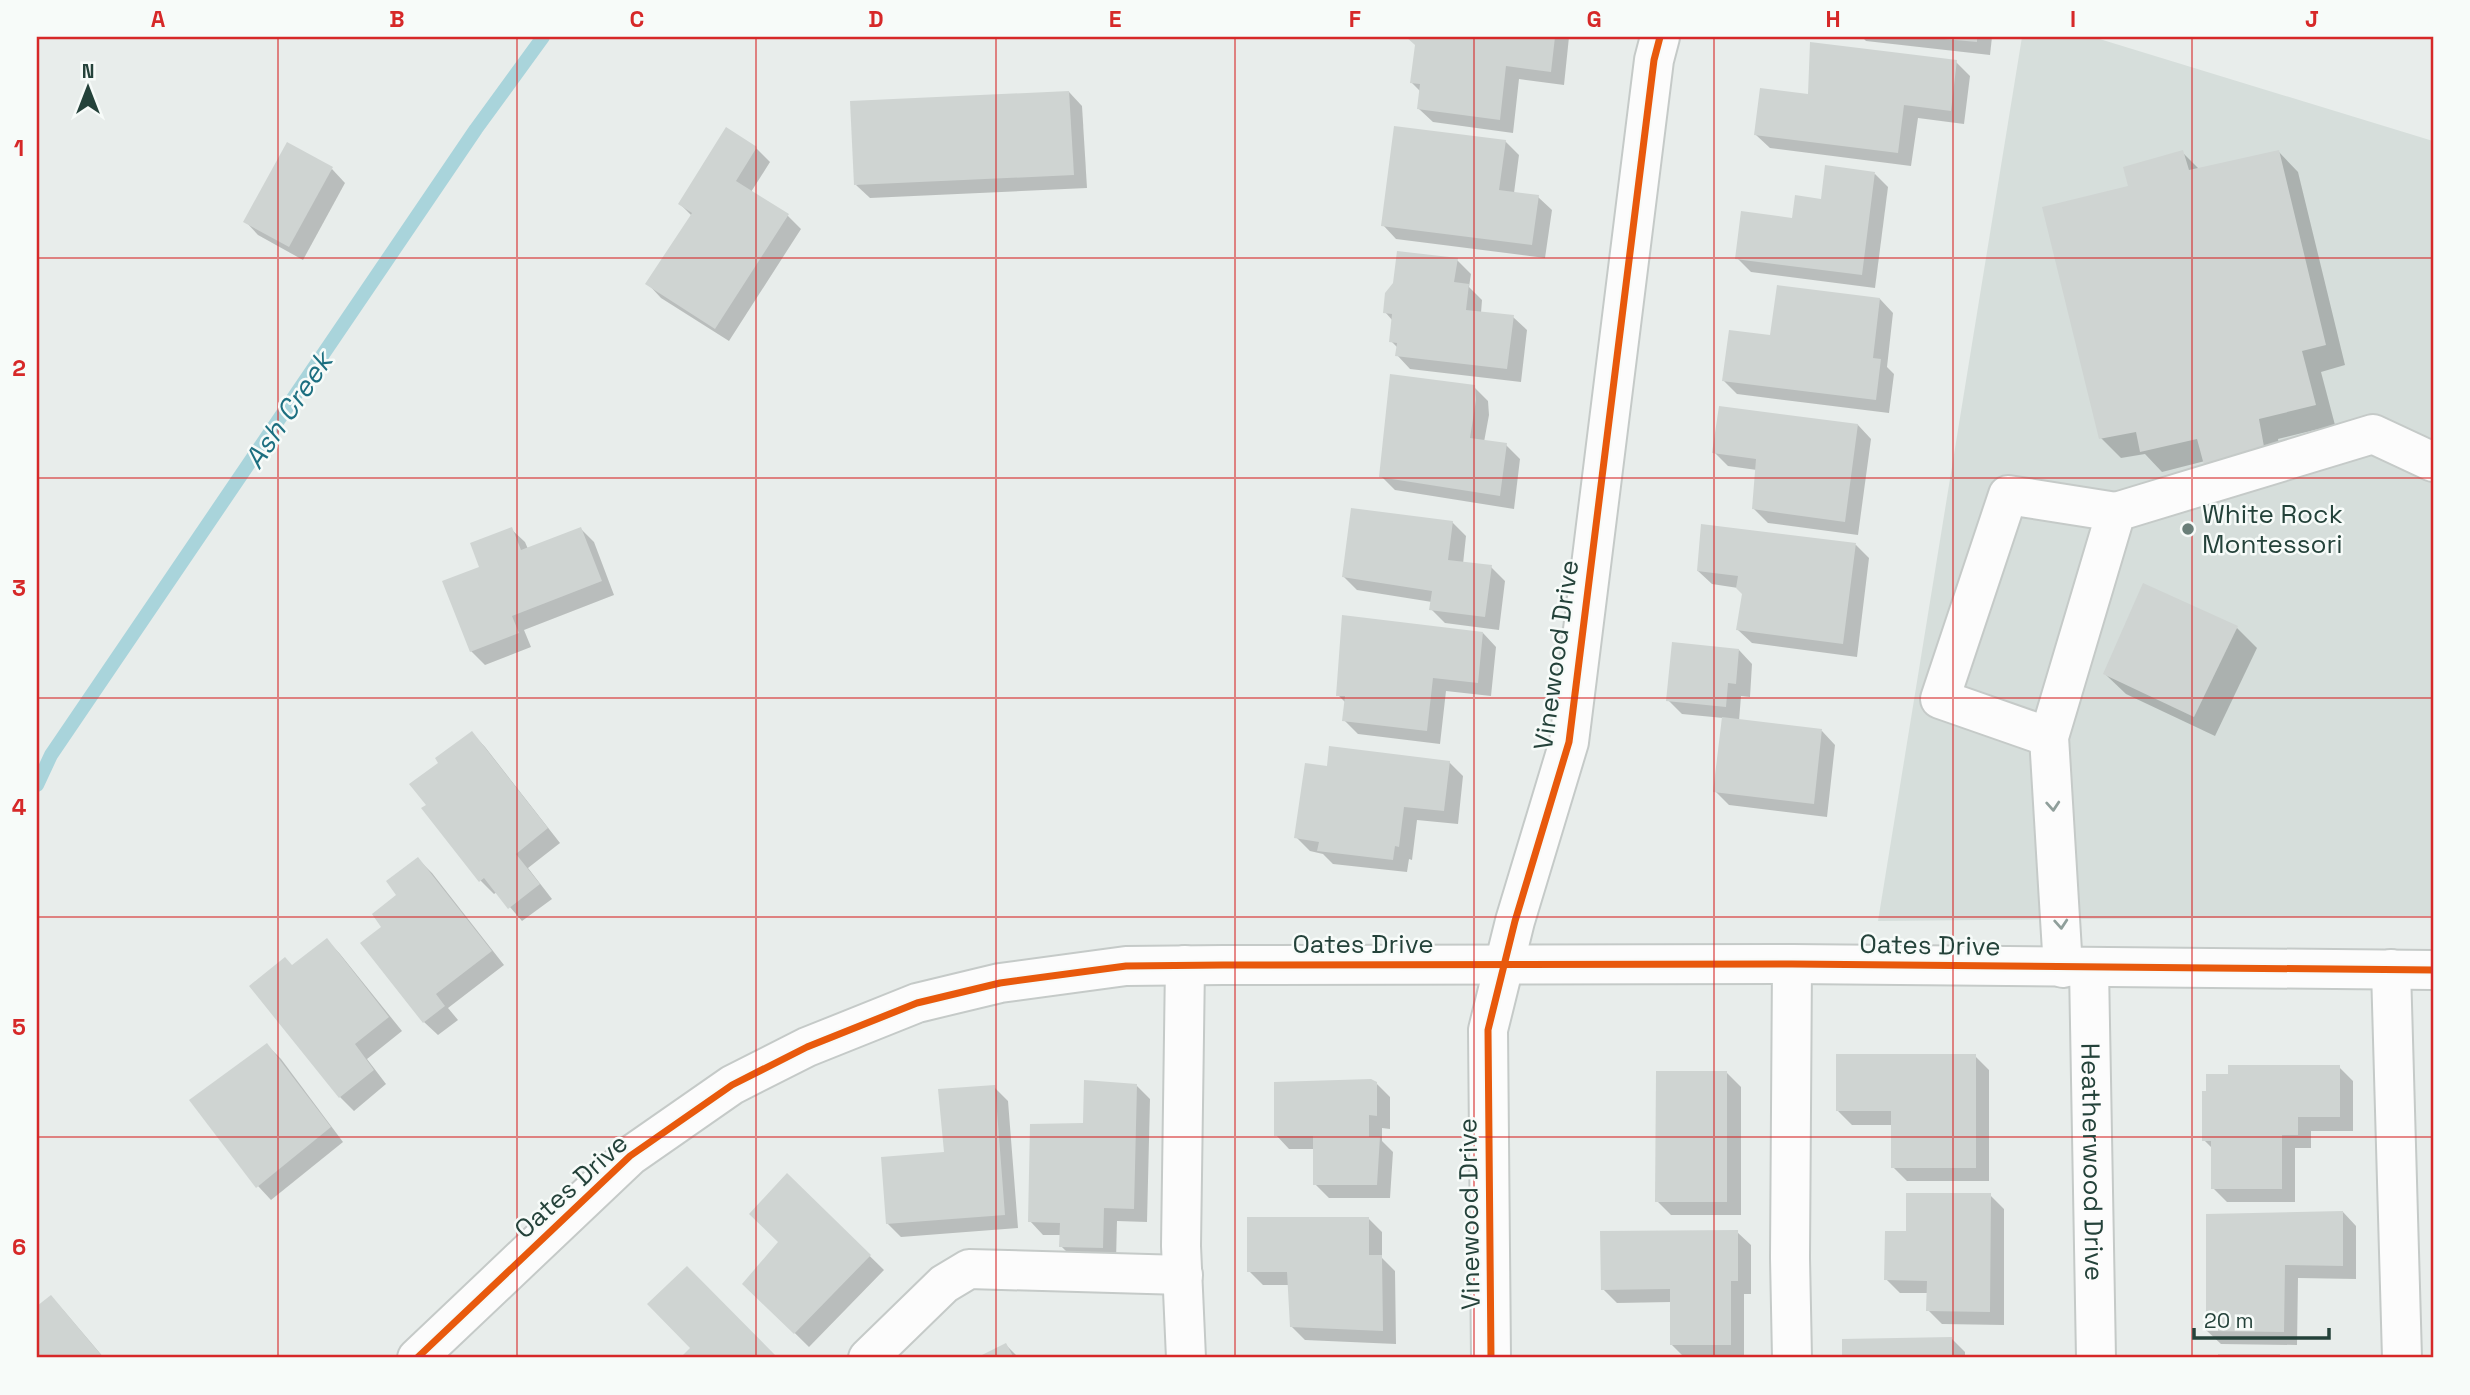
<svg xmlns="http://www.w3.org/2000/svg" width="2470" height="1395" viewBox="0 0 2470 1395" font-family="'Space Grotesk',sans-serif">
<style>
.built{fill:#d6dedb}
.shadow{fill:#0003}
.lines{fill:none;stroke-linecap:round;stroke-linejoin:round}
.stream{stroke:#a9d4db;stroke-width:14}
.building{fill:#cfd4d2}
.minor-casing{stroke:#c5cac8;stroke-width:42}
.minor{stroke:#fcfcfc;stroke-width:38}
.cycleway-casing{stroke:#f7fbf9;stroke-width:11}
.cycleway{stroke:#e8590c;stroke-width:7}
.oneway{stroke:#909f9b}
.grid{fill:none;stroke:#d62828;stroke-width:2;stroke-opacity:0.55}
.poi-dot{fill:#697e78;stroke:#f7fbf9;stroke-width:2.5}
.labels{text-anchor:middle;dominant-baseline:central;stroke-width:5;stroke-linejoin:round;paint-order:stroke}
.poi-label{font-size:26px;fill:#24423a;stroke:#f7fbf9;text-anchor:start}
.street-label{font-size:26px;fill:#24423a;stroke:#f7fbf9}
.water-label{font-size:28px;font-style:italic;fill:#1c6f80;stroke:#f7fbf9}
.neatline{fill:none;stroke:#d62828;stroke-width:2.5}
.grid-label{font-size:23px;text-anchor:middle;font-weight:bold;fill:#d62828}
</style>
<rect width="100%" height="100%" fill="#e8edeb"/>
<polygon class="built" points="2022,37 2093,37 2433,141 2433,916 1878,921"/>
<g class="shadow">
<polygon points="1409,37 1569,37 1564,85 1519,79 1513,133 1433,122 1419,109 1421,92 1412,83 1417,45"/>
<polygon points="1862,37 1992,37 1990,55 1866,41"/>
<polygon points="1956,62 1970,76 1964,124 1918,118 1911,166 1770,148 1756,135 1810,96"/>
<polygon points="1069,92 1082,106 1087,188 870,198 856,185"/>
<polygon points="1505,141 1519,155 1514,193 1538,197 1552,210 1545,258 1396,239 1383,225"/>
<polygon points="756,148 770,162 751,192 788,216 801,229 729,341 661,298 648,284 692,216 680,204"/>
<polygon points="2278,151 2298,172 2345,365 2321,372 2335,425 2278,439 2284,472 2205,461 2162,472 2145,454 2121,458 2101,438 2130,187 2182,152 2200,170"/>
<polygon points="332,169 345,183 303,260 258,235 245,221"/>
<polygon points="1875,174 1888,187 1875,288 1751,272 1737,258 1823,201"/>
<polygon points="1457,260 1471,274 1469,287 1482,300 1481,313 1513,317 1527,330 1521,382 1410,369 1397,355 1398,348 1391,341 1393,321 1385,312"/>
<polygon points="1880,299 1893,313 1887,367 1894,374 1889,413 1737,394 1724,381 1772,337"/>
<polygon points="1474,387 1488,401 1489,415 1484,442 1506,445 1520,459 1514,509 1395,490 1381,476"/>
<polygon points="1858,425 1871,439 1858,535 1768,523 1754,509 1757,470 1728,466 1714,452"/>
<polygon points="1452,522 1466,536 1463,564 1491,567 1505,581 1499,630 1445,623 1431,609 1432,602 1357,590 1344,577"/>
<polygon points="511,529 525,542 528,549 581,529 594,542 614,595 524,630 531,647 485,665 471,651 481,568"/>
<polygon points="1856,545 1869,558 1857,657 1752,643 1738,630 1744,593 1738,588 1712,584 1698,571"/>
<polygon points="2237,628 2257,648 2215,736 2126,694 2105,674"/>
<polygon points="1483,633 1496,647 1491,696 1446,691 1440,744 1358,734 1344,720 1346,703 1338,695"/>
<polygon points="1739,650 1752,664 1750,697 1741,696 1739,721 1822,731 1835,745 1827,817 1729,805 1715,791 1723,718 1682,714 1668,700"/>
<polygon points="472,733 485,747 560,843 528,868 552,899 522,921 497,892 494,894 481,881 424,809 428,806"/>
<polygon points="1449,762 1463,776 1458,824 1417,820 1412,860 1409,859 1407,872 1333,864 1323,854 1310,851 1296,837 1329,769"/>
<polygon points="418,859 432,873 504,965 448,1008 458,1020 438,1035 424,1022 383,927"/>
<polygon points="327,940 340,954 402,1031 367,1059 386,1084 354,1111 340,1097 292,967"/>
<polygon points="267,1045 281,1059 343,1142 271,1200 258,1186"/>
<polygon points="1975,1056 1989,1070 1989,1181 1907,1181 1893,1167 1893,1125 1852,1125 1838,1111"/>
<polygon points="2339,1067 2353,1081 2353,1131 2311,1131 2311,1148 2295,1148 2295,1202 2227,1202 2213,1188 2213,1149 2204,1140"/>
<polygon points="1727,1073 1741,1087 1741,1215 1671,1215 1657,1201"/>
<polygon points="1376,1083 1390,1097 1390,1129 1382,1128 1382,1141 1393,1152 1390,1198 1329,1198 1315,1184 1315,1149 1289,1149 1276,1135"/>
<polygon points="1137,1086 1150,1099 1147,1222 1117,1221 1116,1261 1075,1260 1061,1246 1061,1235 1043,1235 1030,1221 1084,1124"/>
<polygon points="994,1087 1008,1101 1018,1228 901,1237 887,1223 945,1154"/>
<polygon points="788,1176 884,1270 809,1347 745,1284 780,1242"/>
<polygon points="1990,1195 2004,1209 2004,1325 1942,1324 1928,1310 1928,1293 1900,1293 1886,1279 1908,1233"/>
<polygon points="2343,1212 2356,1226 2356,1279 2298,1278 2297,1345 2221,1344 2207,1331"/>
<polygon points="1368,1218 1382,1232 1382,1258 1395,1271 1396,1344 1305,1340 1291,1326 1289,1285 1263,1285 1249,1271"/>
<polygon points="1737,1232 1751,1245 1751,1294 1744,1294 1744,1358 1685,1358 1671,1344 1671,1302 1617,1303 1603,1289"/>
<polygon points="51,1297 64,1311 104,1358 37,1358 37,1309"/>
<polygon points="1951,1338 1965,1352 1965,1358 1844,1358 1844,1340"/>
<polygon points="1006,1345 1019,1358 980,1358"/>
</g>
<g class="lines">
<polyline class="stream" points="37,785 51,755 476,129 543,37"/>
</g>
<g class="building">
<polygon points="1406,37 1555,37 1551,72 1506,66 1500,120 1417,109 1420,84 1410,83 1415,45"/>
<polygon points="1944,37 1977,37 1977,42 1944,39"/>
<polygon points="1810,42 1957,60 1951,111 1904,105 1898,153 1754,135 1760,88 1808,94"/>
<polygon points="1069,91 1074,175 854,185 850,101"/>
<polygon points="1394,126 1506,140 1499,190 1539,195 1532,245 1381,226"/>
<polygon points="726,127 757,147 736,181 789,214 715,329 645,284 692,213 678,204"/>
<polygon points="287,142 333,167 289,247 243,222"/>
<polygon points="2183,150 2189,170 2279,150 2326,345 2302,351 2316,405 2259,419 2265,452 2204,465 2197,439 2140,452 2136,432 2099,439 2042,207 2128,186 2123,167"/>
<polygon points="1825,165 1875,172 1862,275 1735,259 1741,211 1792,218 1795,195 1821,199"/>
<polygon points="1397,251 1458,258 1454,282 1469,284 1466,310 1514,315 1507,369 1395,356 1397,343 1389,342 1392,314 1383,313 1385,293 1393,283"/>
<polygon points="1777,285 1880,298 1873,358 1881,359 1876,400 1722,381 1729,330 1770,335"/>
<polygon points="1390,374 1475,385 1476,400 1470,438 1507,443 1500,496 1379,477"/>
<polygon points="1719,406 1858,424 1845,522 1752,509 1756,459 1712,453"/>
<polygon points="1351,508 1453,521 1448,560 1492,565 1485,617 1429,610 1432,591 1342,577"/>
<polygon points="1701,524 1856,543 1843,644 1736,630 1742,594 1736,588 1738,576 1697,571"/>
<polygon points="512,527 521,550 581,527 602,581 512,616 519,633 470,652 442,581 479,567 470,543"/>
<polygon points="2143,583 2238,626 2194,717 2103,674"/>
<polygon points="1342,615 1483,632 1478,683 1433,678 1427,731 1342,721 1345,696 1336,696"/>
<polygon points="1672,642 1739,649 1736,684 1728,683 1726,707 1666,701"/>
<polygon points="1722,717 1822,729 1814,804 1713,792"/>
<polygon points="472,731 548,828 516,854 540,884 508,909 484,878 479,882 421,808 426,805 409,784 438,763 435,758"/>
<polygon points="1329,746 1450,761 1444,811 1404,807 1399,847 1395,846 1393,860 1317,851 1319,842 1294,838 1305,763 1327,766"/>
<polygon points="418,857 492,951 436,994 445,1006 423,1023 360,943 381,927 372,914 396,895 386,881"/>
<polygon points="327,938 389,1017 355,1044 374,1070 339,1098 249,986 285,957 292,965"/>
<polygon points="267,1043 331,1127 256,1188 189,1100"/>
<polygon points="1836,1054 1976,1054 1976,1168 1891,1168 1891,1111 1836,1111"/>
<polygon points="2228,1065 2340,1065 2340,1117 2298,1117 2298,1135 2282,1135 2282,1189 2211,1189 2211,1141 2202,1141 2202,1091 2206,1091 2206,1074 2228,1074"/>
<polygon points="1656,1071 1727,1071 1727,1202 1655,1202"/>
<polygon points="1371,1079 1377,1082 1377,1116 1369,1115 1369,1137 1380,1137 1377,1185 1313,1185 1313,1136 1274,1136 1274,1082"/>
<polygon points="1084,1080 1137,1084 1134,1209 1104,1208 1103,1248 1059,1247 1060,1223 1028,1222 1030,1124 1083,1123"/>
<polygon points="995,1085 1005,1215 886,1224 881,1157 944,1152 938,1089"/>
<polygon points="787,1173 871,1255 794,1334 742,1284 778,1242 749,1214"/>
<polygon points="1906,1193 1991,1193 1990,1312 1926,1311 1927,1281 1884,1280 1885,1231 1906,1231"/>
<polygon points="2343,1211 2343,1266 2285,1265 2284,1332 2206,1331 2206,1214"/>
<polygon points="1247,1217 1369,1217 1369,1255 1382,1255 1383,1331 1290,1327 1287,1272 1247,1272"/>
<polygon points="1738,1230 1738,1281 1731,1281 1731,1345 1670,1345 1670,1289 1601,1290 1600,1231"/>
<polygon points="687,1266 778,1358 680,1358 690,1348 647,1304"/>
<polygon points="51,1295 102,1356 99,1358 37,1358 37,1306"/>
<polygon points="1952,1337 1952,1358 1842,1358 1842,1339"/>
<polygon points="1006,1343 1014,1358 976,1358"/>
<rect x="2218" y="1354" width="62" height="4"/>
</g>
<g class="lines">
<defs>
<g id="minor">
<polyline points="2049,737 1940,699 2008,495 2116,512"/>
<polyline points="1185,965 1181,1246 1186,1358"/>
<polyline points="2063,968 2049,737 2116,512 2373,434 2433,462"/>
<path id="s1" d="M2089,968L2096,1358"/>
<polyline points="2391,969 2402,1358"/>
<polyline points="417,1358 630,1156 732,1085 807,1047 917,1003 1000,983 1126,966 1223,965 1792,964 2433,970"/>
<polyline points="868,1358 944,1284 969,1269 1183,1275"/>
<polyline points="1491,1358 1488,1030 1515,921 1569,742 1654,60 1660,37"/>
<polyline points="1792,1358 1790,1258 1792,964"/>
</g>
</defs>
<use href="#minor" class="minor-casing"/>
<use href="#minor" class="minor"/>
<defs>
<g id="cycleway">
<polyline points="417,1358 630,1156 732,1085 807,1047 917,1003 1000,983 1126,966 1223,965 1792,964 2433,970"/>
<polyline points="1491,1358 1488,1030 1515,921 1569,742 1654,60 1660,37"/>
</g>
</defs>
<use href="#cycleway" class="cycleway-casing"/>
<use href="#cycleway" class="cycleway"/>
</g>
<defs><path id="oneway-chevron" d="M-2-3.5L2.5 0L-2 3.5" fill="none" stroke-width="1.6" stroke-linecap="round" stroke-linejoin="round" transform="scale(1.75)"/></defs>
<g class="oneway">
<use href="#oneway-chevron" transform="translate(2053 806) rotate(86)"/>
<use href="#oneway-chevron" transform="translate(2061 924) rotate(86)"/>
</g>
<path class="grid" d="M278,37V1358M517,37V1358M756,37V1358M996,37V1358M1235,37V1358M1474,37V1358M1714,37V1358M1953,37V1358M2192,37V1358M37,258H2433M37,478H2433M37,698H2433M37,917H2433M37,1137H2433"/>
<circle class="poi-dot" cx="2188" cy="529" r="7"/>
<g class="labels">
<g class="poi-label">
<text x="2202" y="514">White Rock<tspan x="2202" dy="30">Montessori</tspan></text>
</g>
<g class="street-label">
<text transform="translate(1556 655) rotate(-82)">Vinewood Drive</text>
<text x="1363" y="944">Oates Drive</text>
<text transform="translate(1930 945) rotate(1)">Oates Drive</text>
<text stroke="none"><textPath href="#s1" startOffset="194">Heatherwood Drive</textPath></text>
<text transform="translate(571 1186) rotate(-42)">Oates Drive</text>
<text transform="translate(1469 1214) rotate(-91)">Vinewood Drive</text>
</g>
<g class="water-label">
<text transform="translate(288 410) rotate(-56)">Ash Creek</text>
</g>
</g>
<rect width="2470" height="1395" fill="none" stroke="#f7fbf9" stroke-width="77"/>
<g transform="translate(88 88)" stroke="#f7fbf9" stroke-width="5" paint-order="stroke">
<path d="M0-5L12 26L0 18L-12 26Z" fill="#24423a"/>
<text y="-10" font-size="19" font-weight="bold" text-anchor="middle" fill="#24423a">N</text>
</g>
<path d="M2194 1328v10h135v-10" fill="none" stroke="#24423a" stroke-width="3.5"/>
<text x="2204" y="1328" font-size="21" fill="#24423a" stroke="#f7fbf9" stroke-width="5" paint-order="stroke">20 m</text>
<rect x="38" y="38" width="2394" height="1318" class="neatline"/>
<g class="grid-label">
<text x="158" y="27">A</text>
<text x="397" y="27">B</text>
<text x="637" y="27">C</text>
<text x="876" y="27">D</text>
<text x="1115" y="27">E</text>
<text x="1355" y="27">F</text>
<text x="1594" y="27">G</text>
<text x="1833" y="27">H</text>
<text x="2073" y="27">I</text>
<text x="2312" y="27">J</text>
<text x="19" y="156">1</text>
<text x="19" y="376">2</text>
<text x="19" y="596">3</text>
<text x="19" y="815">4</text>
<text x="19" y="1035">5</text>
<text x="19" y="1255">6</text>
</g>
</svg>
